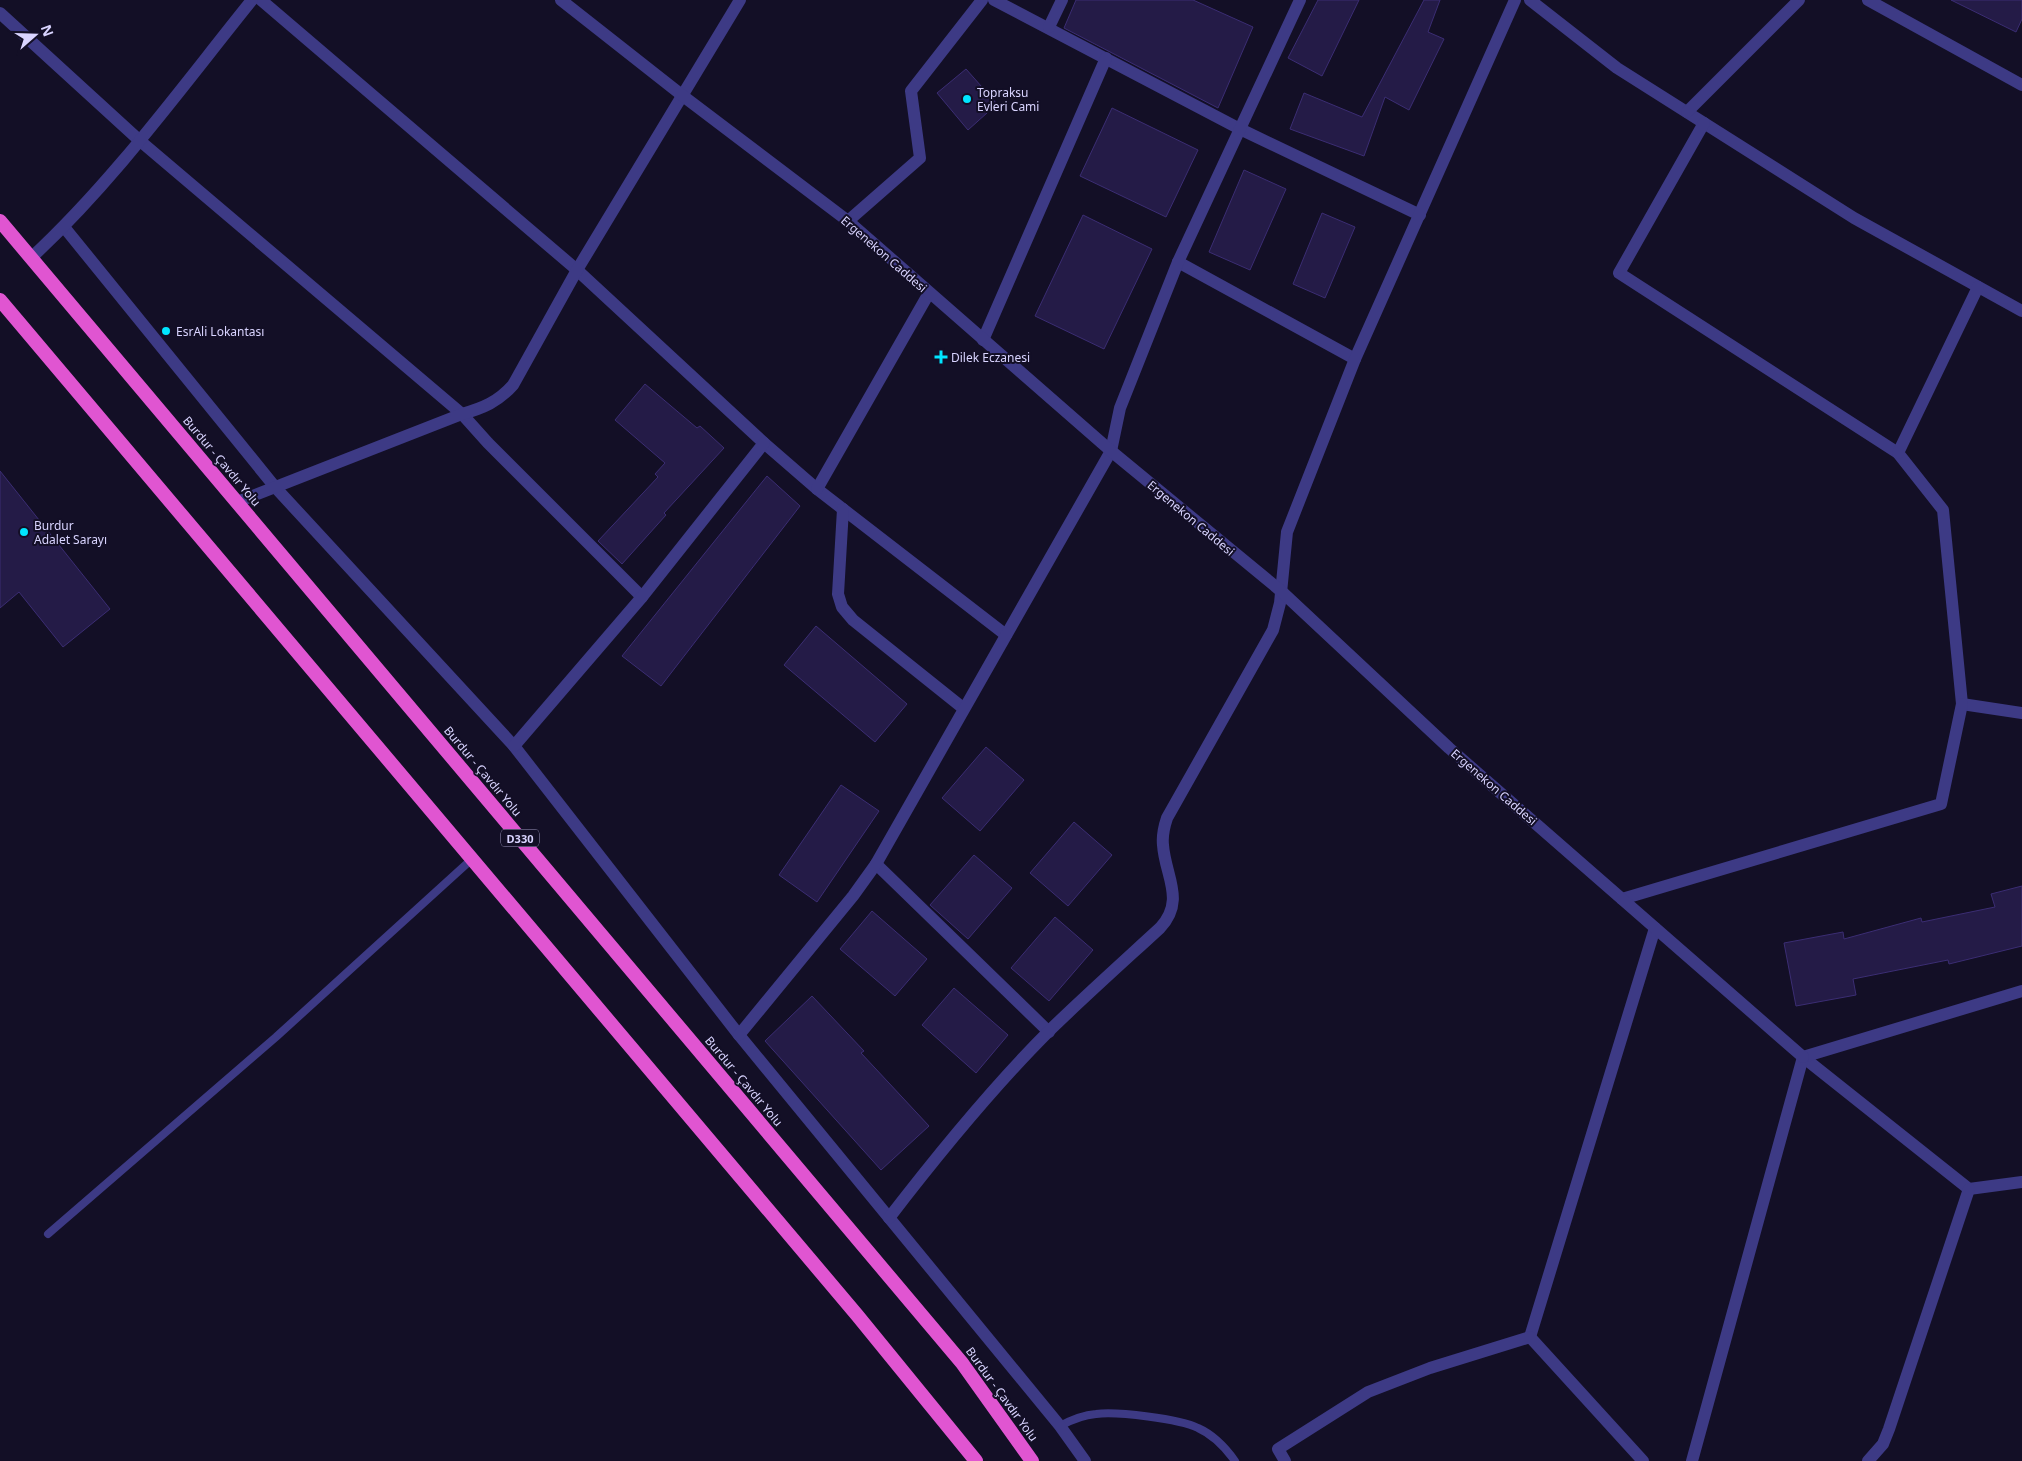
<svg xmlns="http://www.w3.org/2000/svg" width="2022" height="1461" viewBox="0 0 2022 1461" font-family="'Noto Sans',sans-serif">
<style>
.building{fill:#241b47;stroke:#3b2d73}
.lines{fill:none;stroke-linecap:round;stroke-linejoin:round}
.service{stroke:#3d3a85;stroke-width:8}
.minor{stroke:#3d3a85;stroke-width:12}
.tertiary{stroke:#3d3a85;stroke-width:12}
.trunk{stroke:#e055d1;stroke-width:14}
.poi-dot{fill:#00e5ff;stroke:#130f26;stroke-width:2}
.labels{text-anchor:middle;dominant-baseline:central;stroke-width:4;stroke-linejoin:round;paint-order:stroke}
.shield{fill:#130f26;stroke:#9e99be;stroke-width:1}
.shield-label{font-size:11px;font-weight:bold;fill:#d9d4ff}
.poi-label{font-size:12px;fill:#d9d4ff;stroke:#130f26;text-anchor:start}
.street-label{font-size:12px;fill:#d9d4ff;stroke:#130f26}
</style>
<rect width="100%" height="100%" fill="#130f26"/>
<g class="building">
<polygon points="1076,0 1193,0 1253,27 1218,108 1064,28"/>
<polygon points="1318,0 1359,0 1322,76 1288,58"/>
<polygon points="1424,0 1440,0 1428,32 1444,39 1409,110 1385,97 1364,156 1290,129 1304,93 1362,117"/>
<polygon points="1951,0 2022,0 2022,19 2016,32"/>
<polygon points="966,69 997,104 968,130 937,93"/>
<polygon points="1112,108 1198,150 1166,217 1080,176"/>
<polygon points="1244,170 1286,189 1250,270 1209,252"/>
<polygon points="1322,213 1355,227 1325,298 1293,284"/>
<polygon points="1083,215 1152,249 1104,349 1035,316"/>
<polygon points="645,384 697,428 700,426 724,448 664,513 666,515 622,564 598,541 658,477 655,474 665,463 615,420"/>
<polygon points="0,471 110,609 63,647 19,592 0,608"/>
<polygon points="767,476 800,506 661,686 622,656"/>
<polygon points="816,626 907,704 875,742 784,665"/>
<polygon points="986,747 1024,780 980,831 942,798"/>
<polygon points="841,785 879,811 817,902 779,875"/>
<polygon points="1074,822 1112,855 1068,906 1030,873"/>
<polygon points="974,855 1012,888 968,939 930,905"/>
<polygon points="2022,886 2022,946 1949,964 1948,960 1853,979 1856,995 1796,1006 1784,943 1843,932 1844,939 1921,918 1922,922 1995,907 1991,894"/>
<polygon points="872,911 927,959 895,996 840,949"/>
<polygon points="1055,917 1093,950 1049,1001 1011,968"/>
<polygon points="954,988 1008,1035 976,1073 922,1025"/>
<polygon points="812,996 864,1051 861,1053 929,1126 881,1170 765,1041"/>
</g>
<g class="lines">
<g class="service">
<polyline points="48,1234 276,1037 472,859"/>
<path d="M1060,1426C1071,1420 1083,1415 1096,1414C1116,1411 1180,1419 1198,1428C1214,1435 1225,1447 1235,1461"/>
</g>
<g class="minor">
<polyline points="261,0 577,270 764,443 817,489 1006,635"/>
<polyline points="994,0 1240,129 1420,215"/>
<polyline points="1530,0 1617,68 1854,218 2022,311"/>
<polyline points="1868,0 2022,85"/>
<polyline points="0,13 139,140 462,414 488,443 642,597"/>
<polyline points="1049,27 1062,0"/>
<polyline points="1687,112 1799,0"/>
<polyline points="1704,123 1619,273 1898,453 1943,510 1962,704 2022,713"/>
<polyline points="848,221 920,158 911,91 982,0"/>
<polyline points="64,227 275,487 514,746 739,1035 1060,1426 1085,1461"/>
<path d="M31,258C114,181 181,88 252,0"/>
<polyline points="1178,262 1355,359"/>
<polyline points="983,340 1106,58"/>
<polyline points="1898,453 1978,287"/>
<polyline points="817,489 929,293"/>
<path d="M237,502L462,414C483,408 498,402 513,385L577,270L740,0"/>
<polyline points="843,509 838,594 842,607 853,620 963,708"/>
<polyline points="514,746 642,597 764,443"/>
<polyline points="876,864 1049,1032"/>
<polyline points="1622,899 1941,804 1962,704"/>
<polyline points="739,1035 853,896 876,864 1111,451 1120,408 1178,262 1300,0"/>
<polyline points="1803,1057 1969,1189 2022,1182"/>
<polyline points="1803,1057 2022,991"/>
<path d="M889,1218C939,1153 991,1089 1049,1031C1085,996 1123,962 1160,928C1186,900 1165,876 1163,845C1162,836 1164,827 1167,818L1273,630L1280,603L1287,532L1355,359L1515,0"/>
<polyline points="1530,1337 1655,928"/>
<polyline points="1285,1461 1278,1449 1368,1392 1430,1368 1530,1337 1643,1461"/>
<polyline points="1692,1461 1803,1057"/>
<polyline points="1868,1461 1883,1444 1889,1429 1969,1189"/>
</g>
<polyline class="tertiary" points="561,0 683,96 848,221 1111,451 1281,591 1449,748 1803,1057"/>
<g class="trunk">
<polyline points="0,221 962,1363 1032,1461"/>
<polyline points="0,300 857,1315 976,1461"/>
</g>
</g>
<g class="poi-dot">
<circle cx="967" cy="99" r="5"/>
<circle cx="166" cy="331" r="5"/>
<path d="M938.5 349.5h5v5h5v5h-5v5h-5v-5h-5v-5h5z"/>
<circle cx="24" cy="532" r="5"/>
</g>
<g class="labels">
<rect class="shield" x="501" y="829.5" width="38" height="17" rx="4"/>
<g class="shield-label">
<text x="520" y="838">D330</text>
</g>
<g class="poi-label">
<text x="977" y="92">Topraksu<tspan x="977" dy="14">Evleri Cami</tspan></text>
<text x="176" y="331">EsrAli Lokantası</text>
<text x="951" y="357">Dilek Eczanesi</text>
<text x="34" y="525">Burdur<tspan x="34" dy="14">Adalet Sarayı</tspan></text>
</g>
<g class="street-label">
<text transform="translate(884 254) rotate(41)">Ergenekon Caddesi</text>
<text transform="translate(222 461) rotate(50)">Burdur - Çavdır Yolu</text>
<text transform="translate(1191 518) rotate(40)">Ergenekon Caddesi</text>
<text transform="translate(483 771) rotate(50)">Burdur - Çavdır Yolu</text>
<text transform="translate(1494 787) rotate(41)">Ergenekon Caddesi</text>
<text transform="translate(744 1081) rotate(50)">Burdur - Çavdır Yolu</text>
<text transform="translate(1002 1394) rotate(54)">Burdur - Çavdır Yolu</text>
</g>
</g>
<g transform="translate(35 35) rotate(70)" stroke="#130f26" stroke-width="4" paint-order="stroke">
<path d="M0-4L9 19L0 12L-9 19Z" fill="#d9d4ff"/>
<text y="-8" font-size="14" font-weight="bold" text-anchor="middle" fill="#d9d4ff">N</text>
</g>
</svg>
